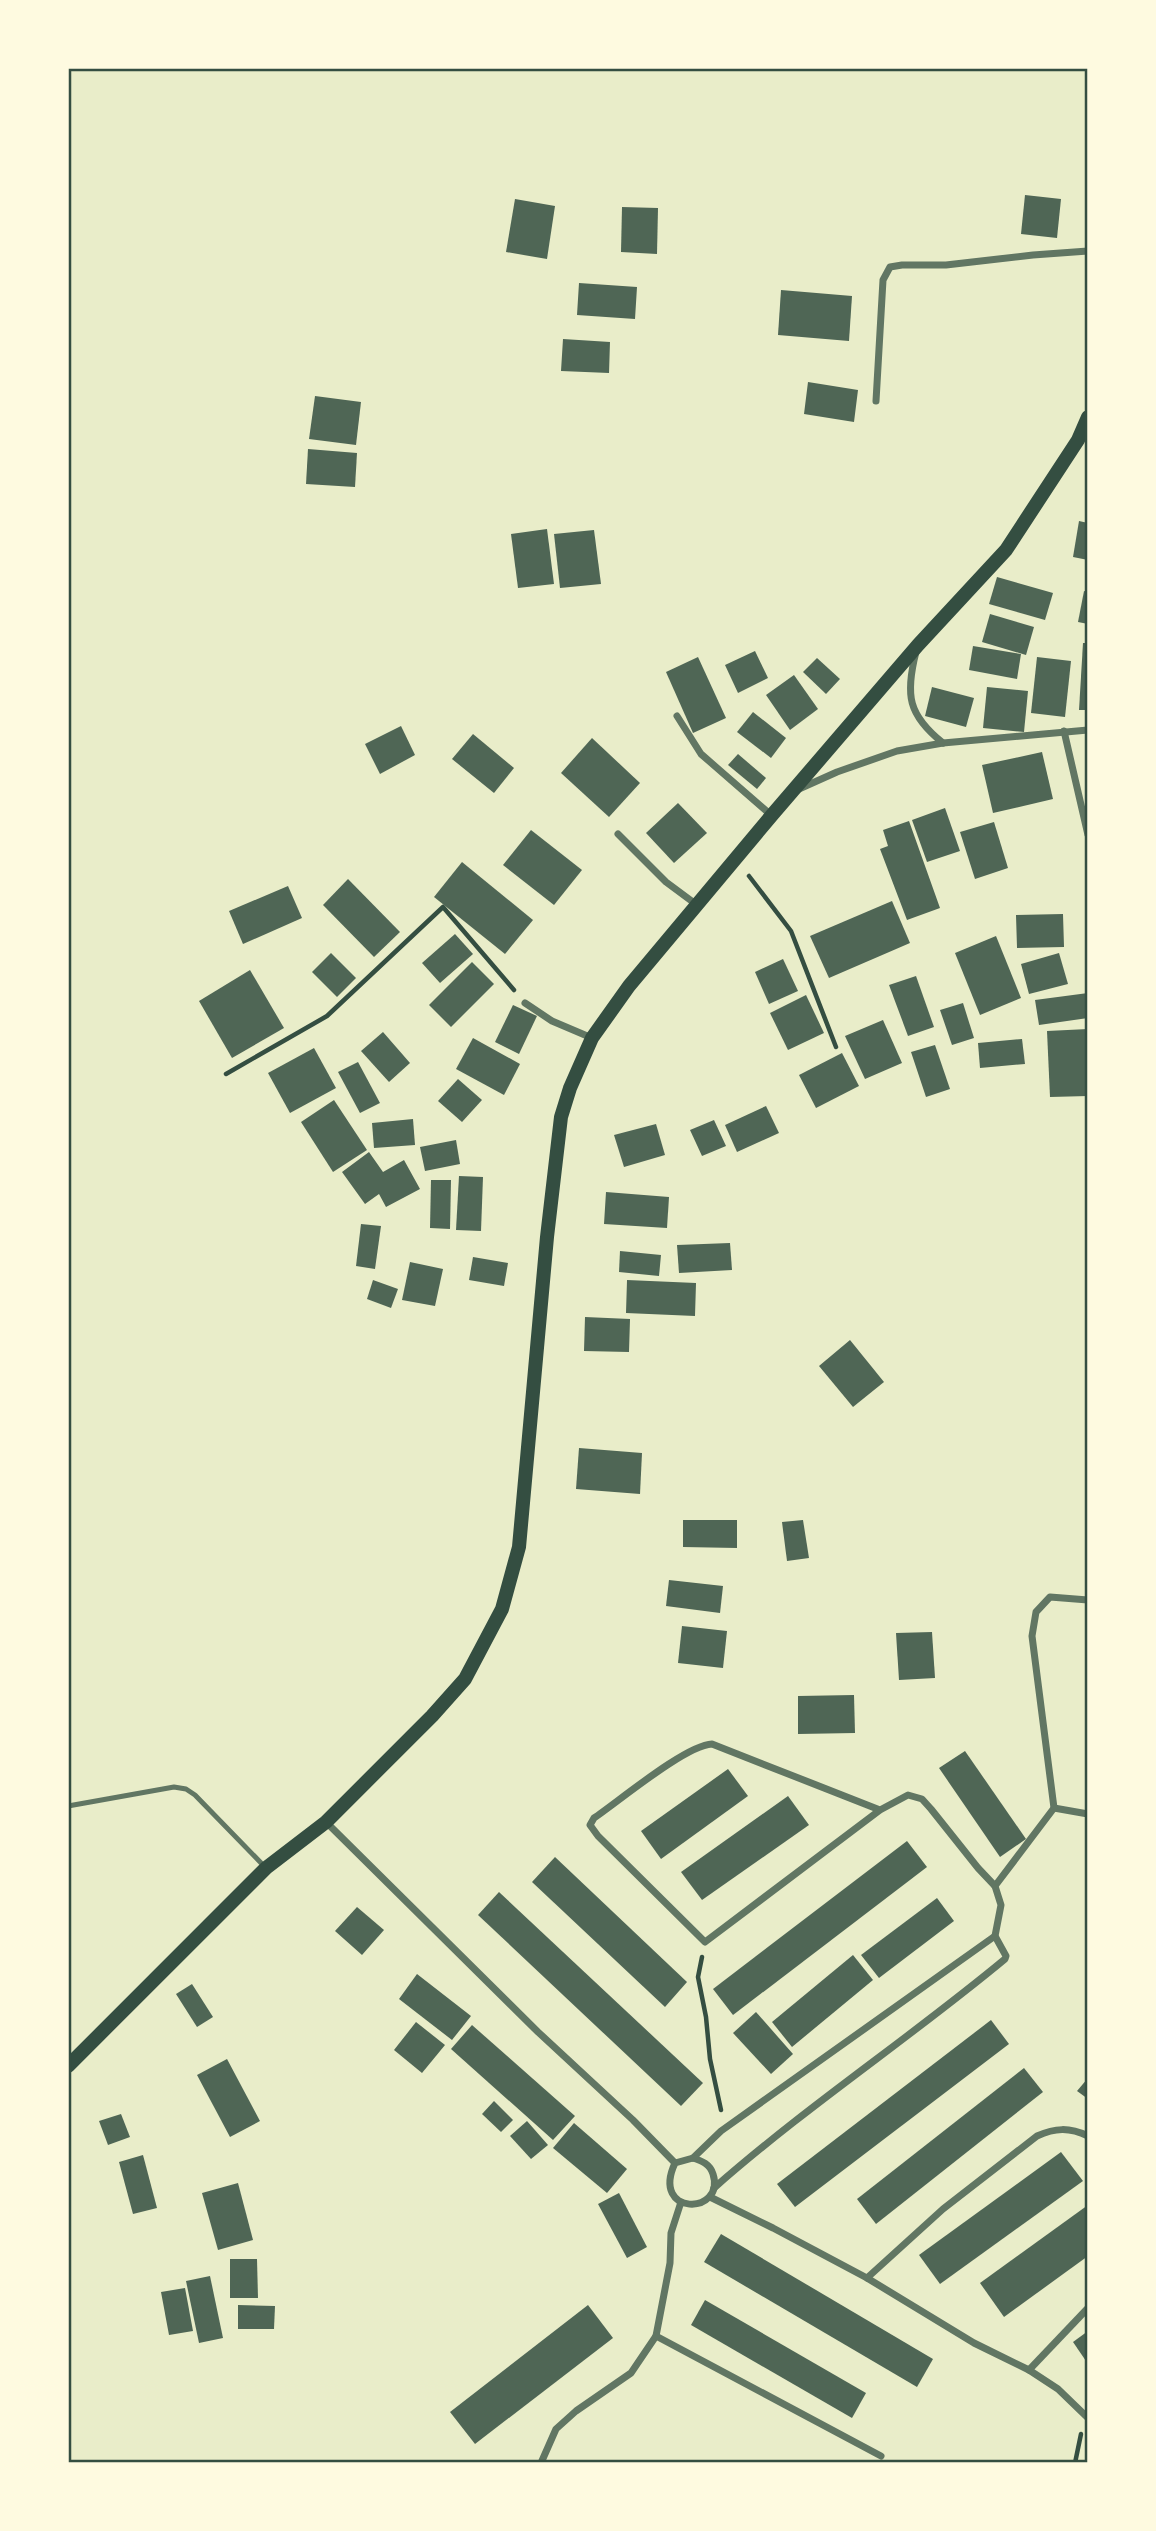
<svg xmlns="http://www.w3.org/2000/svg" width="1156" height="2531" viewBox="0 0 1156 2531" font-family="Overpass,sans-serif">
<style>
.building{fill:#4f6655}
.lines{fill:none;stroke-linecap:round;stroke-linejoin:round}
.path{stroke:#344e41;stroke-width:4.5}
.service{stroke:#617663;stroke-width:5}
.minor{stroke:#617663;stroke-width:7}
.secondary{stroke:#344e41;stroke-width:14}
.neatline{fill:none;stroke:#344e41;stroke-width:2.5}
</style>
<rect width="100%" height="100%" fill="#e9edc9"/>
<g class="building">
<polygon points="1025,195 1061,199 1057,238 1021,234"/>
<polygon points="515,199 555,206 547,259 506,252"/>
<polygon points="622,207 658,208 657,254 621,252"/>
<polygon points="579,283 637,287 635,319 577,315"/>
<polygon points="781,290 852,296 849,341 778,335"/>
<polygon points="563,339 610,342 609,373 561,371"/>
<polygon points="808,382 858,390 854,422 804,414"/>
<polygon points="315,396 361,402 356,445 309,439"/>
<polygon points="308,449 357,453 355,487 306,484"/>
<polygon points="1079,521 1088,523 1088,560 1073,557"/>
<polygon points="547,529 554,584 518,588 511,534"/>
<polygon points="594,530 601,584 560,588 554,534"/>
<polygon points="997,577 1053,593 1045,620 989,604"/>
<polygon points="1084,591 1088,592 1088,624 1078,622"/>
<polygon points="990,614 1034,627 1026,655 982,642"/>
<polygon points="1083,643 1088,643 1088,710 1079,710"/>
<polygon points="973,646 1021,654 1017,679 969,670"/>
<polygon points="755,651 768,678 738,693 725,665"/>
<polygon points="698,657 726,718 693,733 666,672"/>
<polygon points="1037,657 1071,661 1065,717 1031,713"/>
<polygon points="817,658 840,679 826,694 803,672"/>
<polygon points="794,675 818,709 790,730 766,695"/>
<polygon points="932,687 974,698 966,727 925,716"/>
<polygon points="987,687 1028,691 1024,732 983,728"/>
<polygon points="753,712 786,738 771,758 737,732"/>
<polygon points="401,726 415,755 380,774 365,744"/>
<polygon points="473,734 514,768 494,793 452,759"/>
<polygon points="592,738 640,783 609,817 561,773"/>
<polygon points="1042,752 1053,799 993,813 982,765"/>
<polygon points="738,754 766,778 757,789 728,765"/>
<polygon points="678,803 707,833 674,863 646,833"/>
<polygon points="945,808 960,851 927,862 912,820"/>
<polygon points="909,821 940,908 907,920 880,849 888,846 883,830"/>
<polygon points="994,822 1008,868 975,879 960,832"/>
<polygon points="531,830 582,870 554,905 503,865"/>
<polygon points="462,862 533,920 505,954 434,897"/>
<polygon points="348,879 400,932 374,957 323,905"/>
<polygon points="288,886 302,918 243,944 229,911"/>
<polygon points="892,901 910,943 829,978 810,936"/>
<polygon points="1063,914 1064,947 1017,948 1016,915"/>
<polygon points="455,934 473,954 440,983 422,963"/>
<polygon points="996,936 1021,998 980,1015 955,953"/>
<polygon points="331,953 356,978 337,997 312,972"/>
<polygon points="1059,953 1068,984 1029,994 1021,964"/>
<polygon points="783,959 798,991 769,1004 755,972"/>
<polygon points="472,962 494,984 451,1027 429,1005"/>
<polygon points="250,970 284,1028 232,1058 199,1001"/>
<polygon points="916,976 934,1027 908,1036 889,985"/>
<polygon points="1088,993 1088,1018 1039,1025 1035,1000"/>
<polygon points="806,995 824,1033 788,1050 770,1013"/>
<polygon points="963,1003 974,1038 952,1045 940,1010"/>
<polygon points="513,1005 537,1016 519,1054 495,1042"/>
<polygon points="883,1020 902,1063 865,1079 845,1036"/>
<polygon points="1088,1029 1088,1096 1050,1097 1047,1031"/>
<polygon points="383,1032 410,1063 389,1082 361,1051"/>
<polygon points="473,1038 520,1064 504,1095 456,1069"/>
<polygon points="1022,1039 1025,1064 980,1068 978,1043"/>
<polygon points="935,1045 950,1089 926,1097 911,1052"/>
<polygon points="314,1048 336,1088 290,1113 268,1073"/>
<polygon points="842,1053 859,1086 816,1108 799,1075"/>
<polygon points="358,1062 380,1103 360,1113 338,1072"/>
<polygon points="458,1079 482,1100 462,1122 438,1101"/>
<polygon points="334,1100 367,1150 333,1172 301,1122"/>
<polygon points="766,1106 779,1133 737,1152 725,1125"/>
<polygon points="413,1119 415,1145 374,1148 372,1123"/>
<polygon points="714,1120 726,1146 702,1156 690,1130"/>
<polygon points="656,1124 665,1155 624,1167 614,1135"/>
<polygon points="456,1140 460,1164 425,1171 420,1147"/>
<polygon points="369,1152 383,1172 404,1160 420,1189 386,1207 379,1194 365,1204 342,1172"/>
<polygon points="459,1176 483,1177 481,1231 456,1230"/>
<polygon points="431,1180 451,1180 450,1229 430,1228"/>
<polygon points="606,1192 669,1197 667,1228 604,1224"/>
<polygon points="361,1224 381,1226 375,1269 356,1266"/>
<polygon points="730,1243 732,1270 679,1273 677,1245"/>
<polygon points="620,1251 661,1255 659,1276 619,1272"/>
<polygon points="473,1257 508,1263 504,1286 469,1280"/>
<polygon points="410,1262 443,1269 435,1306 402,1300"/>
<polygon points="373,1280 398,1289 391,1308 367,1299"/>
<polygon points="627,1280 696,1283 695,1316 626,1313"/>
<polygon points="585,1317 630,1319 629,1352 584,1351"/>
<polygon points="850,1340 884,1382 853,1407 819,1366"/>
<polygon points="579,1448 642,1453 640,1494 576,1489"/>
<polygon points="683,1520 737,1520 737,1548 683,1547"/>
<polygon points="803,1520 809,1558 787,1561 782,1522"/>
<polygon points="669,1580 723,1586 720,1613 666,1606"/>
<polygon points="682,1626 727,1631 723,1668 678,1663"/>
<polygon points="932,1632 935,1678 899,1680 896,1633"/>
<polygon points="854,1695 855,1733 798,1734 798,1696"/>
<polygon points="965,1751 1026,1839 1000,1857 939,1768"/>
<polygon points="728,1769 748,1796 661,1859 641,1831"/>
<polygon points="788,1796 809,1825 702,1900 681,1872"/>
<polygon points="907,1841 927,1867 733,2015 713,1989"/>
<polygon points="555,1857 687,1982 665,2007 532,1882"/>
<polygon points="499,1892 703,2083 681,2106 478,1915"/>
<polygon points="937,1898 954,1921 879,1978 861,1955"/>
<polygon points="357,1907 384,1930 362,1955 335,1931"/>
<polygon points="853,1955 873,1980 792,2047 772,2022"/>
<polygon points="417,1974 471,2016 452,2040 399,1999"/>
<polygon points="192,1984 213,2017 197,2027 176,1994"/>
<polygon points="756,2012 793,2054 771,2074 733,2033"/>
<polygon points="991,2020 1009,2044 795,2207 777,2184"/>
<polygon points="416,2022 445,2045 422,2073 394,2050"/>
<polygon points="472,2025 575,2116 553,2140 451,2049"/>
<polygon points="227,2059 260,2121 230,2137 197,2075"/>
<polygon points="1024,2068 1043,2092 876,2224 857,2199"/>
<polygon points="1088,2078 1088,2099 1077,2091"/>
<polygon points="494,2101 513,2120 501,2132 482,2114"/>
<polygon points="121,2114 130,2137 108,2145 99,2121"/>
<polygon points="527,2121 548,2145 531,2159 510,2136"/>
<polygon points="574,2123 627,2169 607,2193 553,2148"/>
<polygon points="1061,2152 1083,2181 940,2284 919,2255"/>
<polygon points="143,2155 157,2208 133,2214 119,2162"/>
<polygon points="238,2183 253,2240 218,2250 202,2193"/>
<polygon points="619,2193 647,2247 627,2258 598,2204"/>
<polygon points="1088,2205 1088,2256 1004,2317 980,2283"/>
<polygon points="721,2234 933,2359 917,2387 704,2262"/>
<polygon points="230,2259 257,2259 258,2298 230,2298"/>
<polygon points="210,2276 223,2338 199,2343 186,2281"/>
<polygon points="185,2288 193,2331 169,2335 161,2292"/>
<polygon points="705,2300 866,2393 852,2418 691,2325"/>
<polygon points="238,2305 275,2306 274,2329 238,2329"/>
<polygon points="588,2305 613,2338 475,2444 450,2412"/>
<polygon points="1088,2331 1088,2364 1073,2342"/>
</g>
<g class="lines">
<g class="path">
<polyline points="749,876 791,931 836,1047"/>
<polyline points="226,1074 327,1016 443,907 514,990"/>
<polyline points="702,1957 698,1977 706,2017 710,2059 721,2110"/>
<polyline points="1075,2463 1081,2434"/>
</g>
<polyline class="service" points="68,1806 174,1787 186,1789 195,1795 264,1866"/>
<g class="minor">
<polyline points="876,401 883,280 890,267 902,265 946,265 1033,255 1088,251"/>
<path d="M916,652C905,695 908,715 943,743"/>
<polyline points="677,716 701,754 771,815"/>
<polyline points="1064,731 1088,835"/>
<polyline points="799,789 837,772 897,751 943,743 1088,730"/>
<polyline points="618,834 666,882 697,905"/>
<polyline points="525,1003 552,1021 592,1038"/>
<polyline points="1054,1808 1088,1814"/>
<polyline points="326,1822 538,2032 633,2120 675,2163"/>
<polyline points="995,1886 1054,1808 1032,1636 1036,1612 1050,1597 1088,1600"/>
<polyline points="693,2158 721,2131 995,1936"/>
<path d="M693,2158C702,2161 710,2164 713,2174C726,2215 650,2217 675,2163Z"/>
<path d="M714,2188C807,2106 910,2038 1005,1959L1006,1956L995,1936L1001,1905L995,1886L978,1868L931,1809L922,1799L908,1795L880,1810L705,1942L598,1836L590,1825L594,1818C619,1801 686,1745 712,1744L880,1810"/>
<polyline points="710,2197 773,2228 867,2278 974,2343 1029,2370 1058,2389 1088,2418"/>
<path d="M867,2278L943,2209L1037,2136C1055,2128 1069,2127 1088,2136"/>
<polyline points="656,2336 881,2456"/>
<polyline points="1029,2370 1088,2308"/>
<polyline points="541,2463 556,2429 576,2411 631,2373 656,2336 670,2263 671,2233 681,2202"/>
</g>
<polyline class="secondary" points="68,2066 266,1868 326,1822 432,1716 465,1679 502,1609 519,1547 547,1237 561,1117 570,1088 592,1038 629,986 772,815 918,645 1006,550 1078,440 1088,417"/>
</g>
<rect width="1156" height="2531" fill="none" stroke="#fefae0" stroke-width="140"/>
<rect x="70" y="70" width="1016" height="2391" class="neatline"/>
</svg>
